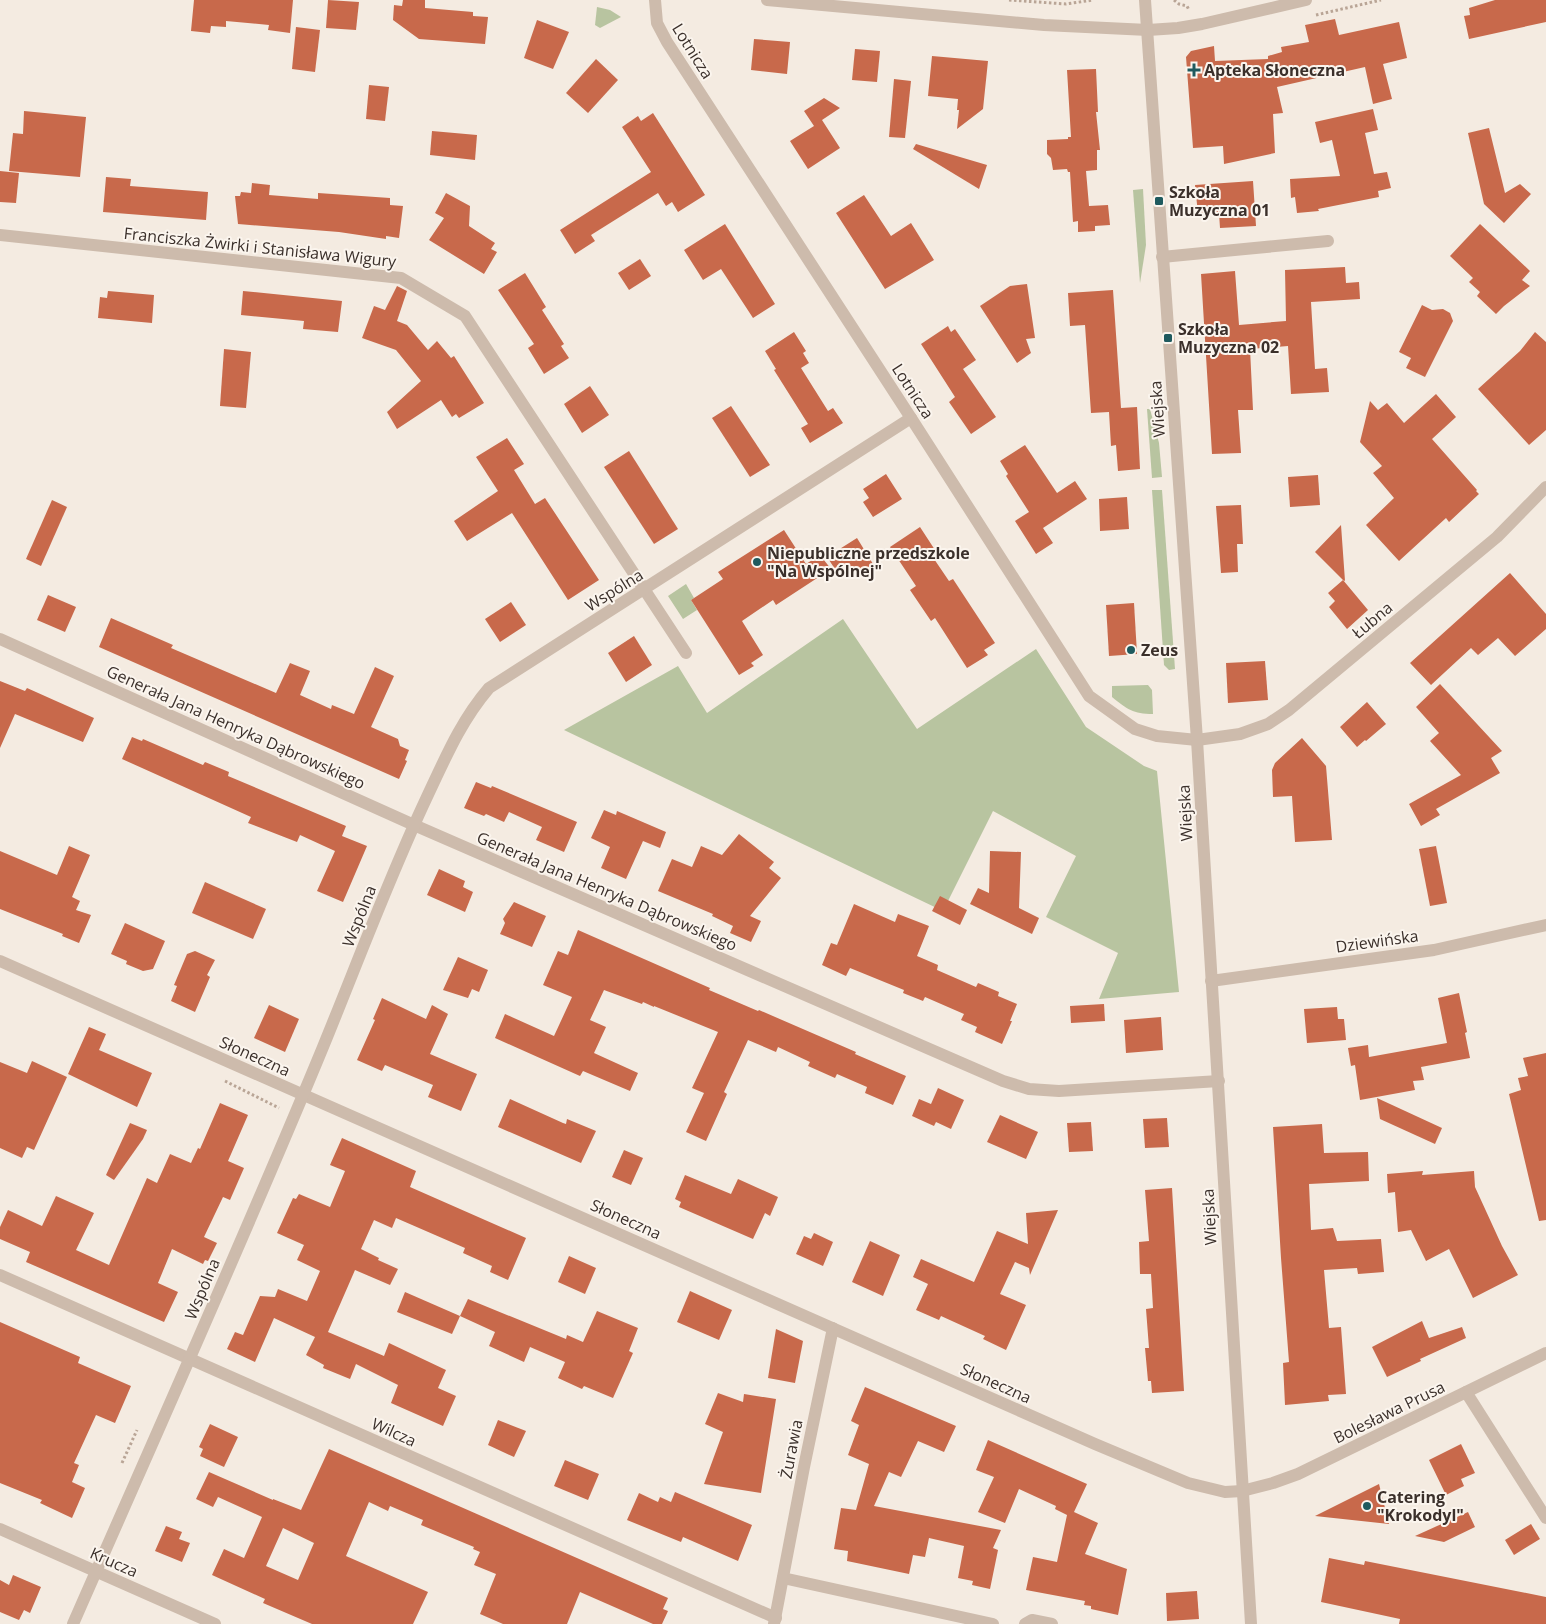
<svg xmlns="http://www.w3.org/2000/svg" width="1546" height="1624" viewBox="0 0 1546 1624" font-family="'Open Sans',sans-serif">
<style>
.green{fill:#b8c4a0}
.building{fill:#c8694b;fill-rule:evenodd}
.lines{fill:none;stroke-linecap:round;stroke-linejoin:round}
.path{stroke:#b9a596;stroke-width:3;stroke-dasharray:2.5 2.5;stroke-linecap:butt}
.service{stroke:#cdbbac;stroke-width:12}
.minor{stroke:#cdbbac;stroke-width:12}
.tertiary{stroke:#cdbbac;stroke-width:12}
.poi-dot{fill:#1f5a5e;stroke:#fbf5ee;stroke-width:2}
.labels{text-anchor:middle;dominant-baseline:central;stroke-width:4;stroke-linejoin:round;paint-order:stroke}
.street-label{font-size:16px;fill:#3b302b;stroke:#fbf5ee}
.poi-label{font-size:16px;font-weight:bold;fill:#3b302b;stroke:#fbf5ee;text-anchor:start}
</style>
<rect width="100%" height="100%" fill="#f4ebe1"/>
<g class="green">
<polygon points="597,7 610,10 621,17 600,28 595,25"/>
<polygon points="1143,189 1146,245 1140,283 1133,190"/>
<polygon points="1147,409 1150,409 1159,443 1162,477 1152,478"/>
<polygon points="1152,490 1162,490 1175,669 1169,670 1164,665"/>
<polygon points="686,584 694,598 691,600 697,610 683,619 668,596"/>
<polygon points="843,619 917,729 1036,649 1086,727 1144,766 1157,771 1179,992 1099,999 1118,953 1046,917 1076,856 993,811 943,911 564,730 678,666 707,713"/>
<path d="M1148,685L1152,690L1153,714C1133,714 1127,709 1112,697V686Z"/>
</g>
<g class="building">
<polygon points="194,0 293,0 290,33 268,30 269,25 226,21 226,27 211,26 210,33 191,31"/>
<polygon points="328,0 359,2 356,30 326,28"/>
<polygon points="403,0 425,0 425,8 473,12 473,16 488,17 485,44 419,39 393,20 394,5 402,6"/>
<polygon points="1495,0 1546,0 1546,22 1469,39 1464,16 1470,15 1469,8"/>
<polygon points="1335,19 1339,35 1399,22 1407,58 1383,64 1392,99 1373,104 1365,67 1277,87 1283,113 1273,114 1275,153 1224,164 1223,146 1193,148 1186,57 1191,51 1214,46 1215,61 1268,59 1268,56 1282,52 1281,47 1309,42 1305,25"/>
<polygon points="537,20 569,32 553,69 524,58"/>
<polygon points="296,27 320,30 315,72 292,69"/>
<polygon points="754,39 790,42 787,74 751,70"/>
<polygon points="855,49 880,51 877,82 852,80"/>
<polygon points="932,56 988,61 983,109 957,129 959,110 957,110 958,99 928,96"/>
<polygon points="596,59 618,80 588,113 566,93"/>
<polygon points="1096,69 1098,112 1096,112 1100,150 1097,150 1097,170 1086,171 1089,206 1108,205 1110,225 1095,226 1095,231 1078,232 1078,221 1073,222 1070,172 1068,172 1067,169 1053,170 1051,158 1047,154 1047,140 1068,139 1068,137 1071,137 1067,70"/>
<polygon points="894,79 911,81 905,138 889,137"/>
<polygon points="369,85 389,87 385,121 366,119"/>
<polygon points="824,98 840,108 822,120 840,148 808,169 790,141 814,126 804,111"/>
<polygon points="1373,109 1378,130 1365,133 1374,174 1387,172 1391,188 1378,191 1379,197 1318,209 1319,211 1297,213 1295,197 1291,198 1290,179 1340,176 1332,140 1320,143 1315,122"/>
<polygon points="24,111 86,117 80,177 9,171 13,133 23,134"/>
<polygon points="653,113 705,195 678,212 672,202 666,206 658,193 591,235 595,241 575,254 560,230 651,172 622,127 638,116 641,121"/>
<polygon points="1489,128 1505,193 1520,184 1531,194 1504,223 1484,204 1468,133"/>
<polygon points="432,131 477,135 475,160 430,155"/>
<polygon points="916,144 987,165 979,189 913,149"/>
<polygon points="0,171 19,173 16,203 0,202"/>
<polygon points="106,177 131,179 130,186 208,192 206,220 103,212"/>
<polygon points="1253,181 1256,226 1220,228 1219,213 1198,214 1195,185"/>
<polygon points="252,183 270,185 269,195 318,199 318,193 390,198 390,205 403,206 399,238 386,236 386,239 339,232 238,224 235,196 240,196 241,192 251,193"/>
<polygon points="446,193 470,206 469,226 495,243 491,249 497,252 484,274 429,240 444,218 435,213"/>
<polygon points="864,195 891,236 911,223 934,260 885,289 836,213"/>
<polygon points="725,224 775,304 753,318 721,269 703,280 684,250"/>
<polygon points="1480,224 1530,271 1522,280 1530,286 1504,306 1496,314 1477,296 1480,292 1469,282 1473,278 1450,256"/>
<polygon points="640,259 651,276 629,290 618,273"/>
<polygon points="1345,267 1346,283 1359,282 1360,299 1311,302 1315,369 1327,368 1329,392 1291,394 1288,346 1250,349 1253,410 1238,410 1241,453 1212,454 1201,274 1235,271 1239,325 1286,321 1285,270"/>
<polygon points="525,273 546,307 542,310 564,344 561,346 569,358 544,374 528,348 534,344 498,290"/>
<polygon points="1027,284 1035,338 1026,339 1031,353 1017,363 980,306 1010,286"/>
<polygon points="397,286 407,291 397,321 407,325 428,350 437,341 451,358 454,356 484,403 459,418 456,414 452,417 441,400 397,429 387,412 421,381 396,350 362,338 374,306 385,310"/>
<polygon points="1113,290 1121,408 1137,407 1140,469 1118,471 1116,445 1111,446 1109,412 1091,413 1085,325 1070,326 1068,293"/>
<polygon points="108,291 154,295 152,323 98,318 100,297 107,298"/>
<polygon points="243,291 342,301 338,332 303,329 304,321 241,315"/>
<polygon points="1422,305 1432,310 1443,309 1450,313 1453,321 1425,377 1406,368 1411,358 1399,352"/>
<polygon points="948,326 951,332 955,329 976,360 963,369 996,417 971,434 949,402 955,397 921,344"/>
<polygon points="794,332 806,351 803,353 809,363 801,368 828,411 833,408 843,423 810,443 801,428 808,424 774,370 776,369 765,351"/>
<polygon points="1535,332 1546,342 1546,430 1529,445 1478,389 1520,351"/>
<polygon points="224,349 251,352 246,408 220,406"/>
<polygon points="590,386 609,415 582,433 564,404"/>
<polygon points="1436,394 1456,417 1432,439 1477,490 1476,491 1479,494 1449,522 1446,518 1399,561 1366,525 1394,498 1373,473 1382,466 1360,442 1370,401 1378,410 1387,403 1404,423"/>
<polygon points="731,406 770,465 750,477 712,418"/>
<polygon points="507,438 524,464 514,470 535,504 545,498 599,580 568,600 512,513 467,541 454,521 498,491 476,457"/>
<polygon points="1025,445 1057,493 1075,481 1087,499 1043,528 1053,543 1036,554 1015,521 1029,512 1006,476 1008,474 1000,461"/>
<polygon points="629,451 678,529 654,544 604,467"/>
<polygon points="886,474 902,499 873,517 863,502 869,498 863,489"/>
<polygon points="1318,475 1320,505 1290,507 1288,477"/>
<polygon points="1127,497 1129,529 1100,531 1099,499"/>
<polygon points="52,500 67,507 41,566 26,559"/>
<polygon points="1241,505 1243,544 1237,544 1238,572 1221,573 1216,506"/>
<polygon points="1341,525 1345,581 1343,580 1368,610 1347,629 1329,607 1335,601 1328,593 1343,580 1315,552"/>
<polygon points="920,527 935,550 930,553 949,581 953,579 995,643 984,650 988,655 967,668 935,618 931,621 910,590 916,586 890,547"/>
<polygon points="784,530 806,564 820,555 831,569 776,605 773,600 742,621 763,655 751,663 754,666 739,675 691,600 723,579 718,572"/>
<polygon points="857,538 873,564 858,574 855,569 841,578 827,557"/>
<polygon points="1510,573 1546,614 1546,629 1515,656 1498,638 1478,655 1471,648 1431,685 1410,663"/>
<polygon points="48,595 76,607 65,632 37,620"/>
<polygon points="511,602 526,625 500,642 485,619"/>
<polygon points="1134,603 1137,654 1109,656 1106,605"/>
<polygon points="111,618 173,645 171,648 276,693 290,663 310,671 300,695 331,709 332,705 354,714 375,667 394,676 371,727 398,739 400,746 409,750 405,760 407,761 399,779 99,647"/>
<polygon points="634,636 652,665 626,682 608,653"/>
<polygon points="1265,661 1268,700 1228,703 1226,663"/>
<polygon points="0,681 25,691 27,688 94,718 83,742 15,714 0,748"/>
<polygon points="1440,684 1502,751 1491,758 1500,773 1436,809 1440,815 1421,826 1409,804 1461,775 1430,741 1439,733 1416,707"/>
<polygon points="1367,702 1386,724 1366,741 1365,740 1357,747 1340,727"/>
<polygon points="132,737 142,741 143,739 203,765 205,762 229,772 228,776 346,826 342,836 367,846 343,902 317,891 335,851 300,835 297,842 248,823 251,817 122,759"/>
<polygon points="1302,738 1326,766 1332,840 1295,842 1292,796 1273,797 1272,770 1275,763"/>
<polygon points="476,782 491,788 492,786 577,822 564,852 536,840 542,827 509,812 504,822 486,814 484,816 464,808"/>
<polygon points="604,810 616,815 617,811 666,832 660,848 643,841 626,879 601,868 610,847 591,838"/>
<polygon points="739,834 774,862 769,868 781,878 750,916 761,921 751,942 730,933 733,926 712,916 713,914 658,891 672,859 692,867 701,846 722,855"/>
<polygon points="69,846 90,855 72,897 80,901 76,910 91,915 79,943 62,936 63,934 0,909 0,851 57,875"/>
<polygon points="1436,846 1447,903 1430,906 1419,849"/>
<polygon points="990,851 1021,852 1019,908 1039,918 1032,934 970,904 978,888 989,893"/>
<polygon points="439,869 465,881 463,887 473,892 465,912 427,895"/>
<polygon points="205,882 266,909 253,939 192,913"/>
<polygon points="940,896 967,910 960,925 932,911"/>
<polygon points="514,902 546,916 532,947 500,934 505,923 503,919"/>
<polygon points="854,904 895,922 898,914 929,926 917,956 938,965 937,970 976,987 978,983 999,992 998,996 1017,1004 1010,1021 1012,1021 1002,1044 975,1032 977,1027 961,1020 964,1014 925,997 923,1001 903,993 904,990 850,968 846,976 822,965 831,943 837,945"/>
<polygon points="125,923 165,941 153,969 143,971 126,964 127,961 111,954"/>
<polygon points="578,930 710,988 709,990 758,1011 759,1010 856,1052 855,1054 906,1076 893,1105 865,1093 867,1087 837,1074 835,1078 808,1066 810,1062 778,1047 776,1052 748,1040 724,1092 727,1094 706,1141 686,1132 704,1093 692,1088 718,1032 654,1006 654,1007 643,1002 642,1004 604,990 590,1020 606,1027 594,1053 638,1073 630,1091 583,1071 580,1076 495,1038 505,1014 554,1036 572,997 543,985 558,951 568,955"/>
<polygon points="195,951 215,960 207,975 210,977 195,1012 171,1001 177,986 174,985 187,954"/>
<polygon points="458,957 488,970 479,992 472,989 468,998 443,990"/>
<polygon points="1459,993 1467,1032 1465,1033 1470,1058 1421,1067 1424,1080 1413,1081 1415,1090 1360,1100 1355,1065 1351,1066 1348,1048 1368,1045 1369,1057 1447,1043 1438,998"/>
<polygon points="382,998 426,1019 432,1005 448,1014 430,1054 477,1074 461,1111 428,1097 433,1085 385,1065 382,1071 357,1060 375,1020 373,1019"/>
<polygon points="1104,1004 1105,1021 1071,1023 1070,1006"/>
<polygon points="269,1005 299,1019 285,1052 254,1038"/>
<polygon points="1337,1007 1338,1019 1344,1019 1346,1040 1307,1043 1304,1009"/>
<polygon points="1161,1017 1163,1050 1126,1053 1124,1020"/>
<polygon points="89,1027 106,1034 99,1050 152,1073 137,1107 68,1074"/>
<polygon points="1546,1053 1546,1220 1539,1221 1509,1094 1521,1090 1518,1078 1528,1076 1523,1058"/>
<polygon points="32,1061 67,1077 34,1150 27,1147 22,1158 0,1148 0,1062 27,1073"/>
<polygon points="938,1088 964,1100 951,1129 936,1122 934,1126 912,1116 919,1099 931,1104"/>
<polygon points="1377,1098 1442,1128 1435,1144 1380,1119"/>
<polygon points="510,1099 563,1123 566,1124 567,1119 596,1131 581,1163 498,1127"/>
<polygon points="220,1103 248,1115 228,1161 244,1168 230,1200 223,1197 204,1237 217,1243 208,1261 205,1260 203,1264 172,1249 158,1283 178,1292 164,1322 26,1262 30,1252 0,1239 0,1227 8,1210 42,1226 56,1196 94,1213 76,1250 109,1265 147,1178 157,1183 170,1154 191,1163 198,1148 200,1149"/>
<polygon points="1000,1115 1038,1132 1026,1159 987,1142"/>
<polygon points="1167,1118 1169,1147 1145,1148 1143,1119"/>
<polygon points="1091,1122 1093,1151 1069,1152 1067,1123"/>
<polygon points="130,1123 147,1130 143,1139 114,1180 106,1175"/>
<polygon points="1322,1124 1324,1153 1368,1152 1369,1181 1309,1184 1311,1230 1333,1228 1337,1241 1381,1239 1384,1272 1358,1274 1357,1268 1324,1270 1329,1328 1341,1327 1346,1394 1328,1395 1329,1401 1285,1405 1283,1363 1289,1362 1281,1258 1273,1127"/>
<polygon points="342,1138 416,1171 410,1187 526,1238 508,1280 490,1272 492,1266 463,1253 465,1248 396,1218 392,1228 374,1220 361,1249 379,1258 378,1260 398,1269 390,1285 355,1270 328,1332 384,1356 389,1343 446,1370 438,1388 456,1396 443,1426 391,1403 398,1385 356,1364 350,1379 323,1368 324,1365 306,1355 315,1337 274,1318 255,1362 227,1349 235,1332 243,1335 260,1296 275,1297 278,1289 307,1301 320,1271 297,1260 304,1245 277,1233 293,1198 296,1199 299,1194 330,1207 345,1171 330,1165"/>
<polygon points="624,1150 643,1158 631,1185 612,1177"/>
<polygon points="1423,1171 1422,1175 1474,1171 1475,1187 1502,1246 1518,1275 1473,1298 1449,1249 1426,1261 1411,1230 1398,1232 1395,1192 1388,1193 1387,1174"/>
<polygon points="685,1175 731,1194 738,1179 778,1197 770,1216 765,1213 753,1239 679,1207 681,1202 675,1199"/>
<polygon points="1172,1188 1184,1391 1152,1393 1151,1381 1148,1381 1145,1348 1149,1348 1146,1309 1153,1308 1151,1274 1140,1274 1139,1242 1149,1241 1145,1190"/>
<polygon points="1058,1210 1030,1275 1029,1268 1015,1262 1000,1294 1026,1305 1006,1350 983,1339 985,1336 941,1316 939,1320 916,1310 928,1284 913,1277 921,1259 974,1282 997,1231 1028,1244 1026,1213"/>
<polygon points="814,1233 833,1242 823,1266 796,1254 804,1236 811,1239"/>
<polygon points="870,1241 900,1255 883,1296 852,1282"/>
<polygon points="569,1256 596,1268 585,1294 558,1282"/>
<polygon points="690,1291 732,1310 719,1340 677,1322"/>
<polygon points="405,1292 460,1316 452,1334 397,1312"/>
<polygon points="468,1299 566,1339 567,1335 583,1342 597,1311 638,1328 629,1351 633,1353 613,1398 584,1386 582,1389 558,1378 565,1362 530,1347 524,1362 489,1346 495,1332 460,1316"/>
<polygon points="1422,1321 1429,1338 1462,1327 1466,1338 1420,1359 1421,1361 1387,1377 1372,1347"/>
<polygon points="0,1322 80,1357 78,1363 131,1386 115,1423 96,1415 74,1463 79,1465 72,1482 85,1488 72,1518 40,1503 42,1500 0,1483"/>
<polygon points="776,1329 803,1341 795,1383 768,1378"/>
<polygon points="865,1387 956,1426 944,1452 918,1441 901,1477 889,1472 874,1506 1001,1530 993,1548 998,1550 990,1589 972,1585 973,1581 958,1578 964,1546 929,1538 925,1557 913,1555 909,1574 847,1561 848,1551 834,1549 841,1508 856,1510 869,1464 848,1455 859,1425 851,1421"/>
<polygon points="718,1393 743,1402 744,1394 776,1399 761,1493 704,1484 723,1432 705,1424"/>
<polygon points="498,1420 526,1431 514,1457 488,1445"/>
<polygon points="210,1424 238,1437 224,1467 200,1456 203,1449 199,1447"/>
<polygon points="988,1440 1087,1484 1074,1512 1098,1523 1085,1554 1127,1569 1118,1615 1091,1609 1091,1606 1084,1605 1085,1601 1026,1590 1033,1557 1057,1562 1067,1515 1055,1509 1056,1506 1019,1489 1005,1523 978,1512 994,1477 976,1470"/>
<polygon points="1461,1444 1475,1473 1461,1479 1464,1486 1446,1495 1429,1460"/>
<path d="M329,1449L668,1598L663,1609L668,1611L662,1624H653L580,1592L567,1624H503L480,1614L496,1574L474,1565L480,1552L473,1549L474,1547L421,1525L423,1520L390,1506L388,1511L369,1502L346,1556L428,1592L413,1624H312L263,1603L265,1599L212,1575L224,1549L244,1558L262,1517L218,1497L213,1507L196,1499L209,1472L273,1500V1499L301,1510ZM283,1528L314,1543L298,1580L266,1566Z"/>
<polygon points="565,1460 599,1474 588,1500 554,1486"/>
<polygon points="1379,1484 1389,1524 1315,1516"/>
<polygon points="675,1492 752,1525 738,1561 683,1537 681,1542 627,1520 639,1493 658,1502 660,1497 671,1502"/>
<polygon points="1468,1512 1475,1527 1444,1542 1415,1536"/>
<polygon points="1531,1524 1540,1539 1514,1555 1505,1540"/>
<polygon points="166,1526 182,1532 179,1539 190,1543 182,1562 155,1551"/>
<polygon points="1329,1558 1364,1565 1365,1561 1546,1597 1546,1624 1399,1624 1400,1619 1321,1602"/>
<polygon points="13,1575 41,1587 30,1613 24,1610 19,1620 0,1612 0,1580 9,1585"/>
<polygon points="1197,1591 1199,1619 1167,1621 1166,1593"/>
</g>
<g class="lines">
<g class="path">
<polyline points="1009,0 1066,4 1093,0"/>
<polyline points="1174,0 1179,4 1187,6 1189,10"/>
<polyline points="1316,15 1381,0"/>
<polyline points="225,1081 279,1108"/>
<polyline points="122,1463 137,1430"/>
</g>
<polyline class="service" points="1025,1624 1032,1620 1052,1624"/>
<g class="minor">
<polyline points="655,0 657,23 667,42 911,418 1089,696 1135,729 1157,736 1197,740 1240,734 1268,724 1289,710 1497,537 1546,487"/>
<polyline points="0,235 401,278 465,316 686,653"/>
<polyline points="1162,257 1328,241"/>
<polyline points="0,639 414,825 1003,1081 1029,1089 1059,1091 1219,1081"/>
<polyline points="0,961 1095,1444 1188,1483 1225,1492 1242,1491 1273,1483 1298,1474 1546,1353"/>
<polyline points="1211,981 1434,950 1546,925"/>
<polyline points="0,1275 776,1618"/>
<polyline points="1466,1392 1546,1518"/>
<polyline points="0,1529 215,1624"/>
<polyline points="783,1578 993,1624"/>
<path d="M73,1624C157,1432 243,1241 323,1047C357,964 388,880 426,799C445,759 460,722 489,688L911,418"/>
<polyline points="774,1624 804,1467 833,1328"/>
</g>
<g class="tertiary">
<polyline points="767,0 1044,25 1148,30 1178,28 1202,24 1306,0"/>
<polyline points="1145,0 1197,740 1251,1624"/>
</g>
</g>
<g class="poi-dot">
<path d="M1191.5 62.5h5v5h5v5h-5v5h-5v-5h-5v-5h5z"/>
<rect x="1154" y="196" width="10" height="10" rx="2.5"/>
<rect x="1163" y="333" width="10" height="10" rx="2.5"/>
<circle cx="757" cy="562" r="5"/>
<circle cx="1131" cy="650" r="5"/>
<circle cx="1367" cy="1506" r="5"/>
</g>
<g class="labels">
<g class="street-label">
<text transform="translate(693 51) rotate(58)">Lotnicza</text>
<text transform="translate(260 247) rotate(6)">Franciszka Żwirki i Stanisława Wigury</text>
<text transform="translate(913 391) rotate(57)">Lotnicza</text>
<text transform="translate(1157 409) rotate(-94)">Wiejska</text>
<text transform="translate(614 590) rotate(-32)">Wspólna</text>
<text transform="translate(1372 620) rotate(-40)">Łubna</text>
<text transform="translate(236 727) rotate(24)">Generała Jana Henryka Dąbrowskiego</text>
<text transform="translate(1185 813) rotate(-93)">Wiejska</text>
<text transform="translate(607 891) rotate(23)">Generała Jana Henryka Dąbrowskiego</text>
<text transform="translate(359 916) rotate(-68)">Wspólna</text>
<text transform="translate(1377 941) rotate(-8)">Dziewińska</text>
<text transform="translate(255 1056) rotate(24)">Słoneczna</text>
<text transform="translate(1209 1217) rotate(-93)">Wiejska</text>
<text transform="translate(626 1219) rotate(24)">Słoneczna</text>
<text transform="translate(202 1289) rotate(-67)">Wspólna</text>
<text transform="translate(996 1383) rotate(24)">Słoneczna</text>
<text transform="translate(1389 1412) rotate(-26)">Bolesława Prusa</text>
<text transform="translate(394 1432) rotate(24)">Wilcza</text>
<text transform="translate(791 1449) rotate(-79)">Żurawia</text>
<text transform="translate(114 1562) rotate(24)">Krucza</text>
</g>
<g class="poi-label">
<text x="1204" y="70">Apteka Słoneczna</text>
<text x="1169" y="192">Szkoła<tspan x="1169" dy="18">Muzyczna 01</tspan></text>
<text x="1178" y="329">Szkoła<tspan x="1178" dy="18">Muzyczna 02</tspan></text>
<text x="767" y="553">Niepubliczne przedszkole<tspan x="767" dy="18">"Na Wspólnej"</tspan></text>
<text x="1141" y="650">Zeus</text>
<text x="1377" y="1497">Catering<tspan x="1377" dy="18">"Krokodyl"</tspan></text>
</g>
</g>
</svg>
